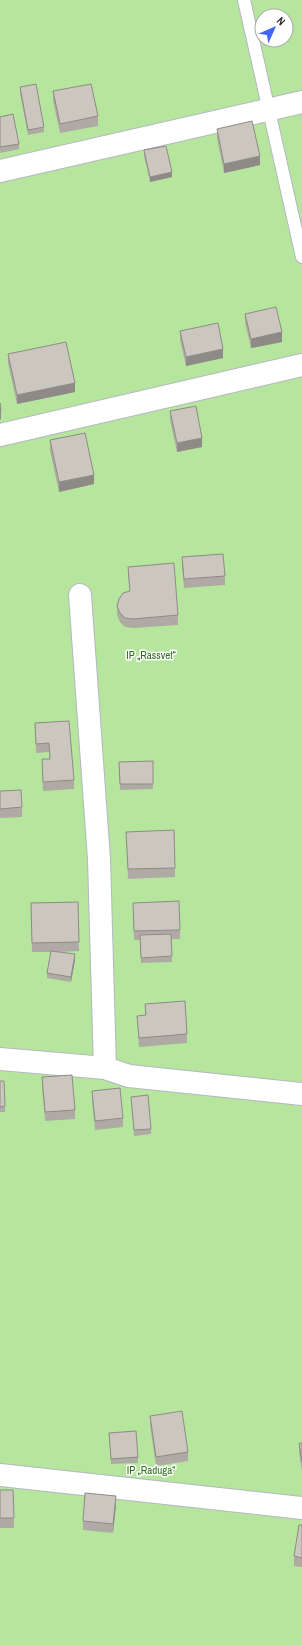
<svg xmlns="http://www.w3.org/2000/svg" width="302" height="1645" viewBox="0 0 302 1645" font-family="'Archivo Narrow',sans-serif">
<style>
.green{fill:#b6e59e;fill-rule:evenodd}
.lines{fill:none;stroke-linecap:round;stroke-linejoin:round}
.lane-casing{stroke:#b4b7c1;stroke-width:14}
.street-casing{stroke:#b4b7c1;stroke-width:24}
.lane{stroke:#fff;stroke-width:12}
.street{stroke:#fff;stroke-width:22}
.wall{fill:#afaba4}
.shaded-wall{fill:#8e8b86}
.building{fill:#cbc7bf;stroke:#8e8b86}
.labels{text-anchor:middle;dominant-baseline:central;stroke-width:3;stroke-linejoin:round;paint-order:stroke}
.park-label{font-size:11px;fill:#2c6e1b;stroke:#fff}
</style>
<rect width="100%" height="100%" fill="#efe9e1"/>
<path class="green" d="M0,0H302V1645H0ZM262,16H286V40H262Z"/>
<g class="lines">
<defs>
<polyline id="lane" points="244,0 302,257"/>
<g id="street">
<polyline points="0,171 302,102"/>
<polyline points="0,435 302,365"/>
<polyline points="80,595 99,859 105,1068"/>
<polyline points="0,1059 105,1068 129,1076 302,1094"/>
<polyline points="0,1475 302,1508"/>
</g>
</defs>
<use href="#lane" class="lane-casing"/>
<use href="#street" class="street-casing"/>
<use href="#lane" class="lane"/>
<use href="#street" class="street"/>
</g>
<g class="wall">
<polygon points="20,87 44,127 44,132 28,135 20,93"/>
<polygon points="53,91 98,116 98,126 60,133 53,101"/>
<polygon points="0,117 19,144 19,149 0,153"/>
<polygon points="217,129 260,165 224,173 217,138"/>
<polygon points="144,150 172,177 150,182 144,156"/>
<polygon points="245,314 282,342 251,348 245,323"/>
<polygon points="180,331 223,358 186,366 180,340"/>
<polygon points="8,354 75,392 17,404 8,363"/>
<polygon points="170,411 202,447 177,452 170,420"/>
<polygon points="50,440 94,484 59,492 50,450"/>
<polygon points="182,557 225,576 225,585 184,588 182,566"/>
<polygon points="128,567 178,615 178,625 133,628 125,627 120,622 117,615 117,606 130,591 128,576"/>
<polygon points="35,723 74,780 74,789 43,791 42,768 42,759 49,759 49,752 36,753"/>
<polygon points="153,761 153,789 120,790 119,762"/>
<polygon points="0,791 22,807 22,817 0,818"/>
<polygon points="126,832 175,868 175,877 128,879"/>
<polygon points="78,902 79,951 59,952 75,960 71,982 47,978 47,973 51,952 32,952 31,903"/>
<polygon points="133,903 180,930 180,939 171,939 172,962 141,963 140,940 134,940"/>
<polygon points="145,1004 187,1034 187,1043 139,1047 137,1016 145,1015"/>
<polygon points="42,1077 75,1110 75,1119 45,1121 42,1086"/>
<polygon points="0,1081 5,1106 5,1112 0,1112"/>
<polygon points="92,1091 123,1118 123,1127 95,1130 92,1100"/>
<polygon points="131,1097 151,1129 151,1134 134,1136"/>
<polygon points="150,1416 188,1452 188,1461 156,1466 150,1425"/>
<polygon points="109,1433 138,1457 138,1463 111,1464"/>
<polygon points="299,1443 302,1443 302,1471 299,1452"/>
<polygon points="0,1490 13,1490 14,1528 0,1528"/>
<polygon points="116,1505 113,1533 83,1530 83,1521"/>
<polygon points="302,1525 302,1567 294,1566 294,1556"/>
</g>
<g class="shaded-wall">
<polygon points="260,156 260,165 224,173 224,164"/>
<polygon points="172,172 172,177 150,182 150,177"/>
<polygon points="282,332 282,342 251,348 251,339"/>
<polygon points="223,349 223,358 186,366 186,357"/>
<polygon points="75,383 75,392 17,404 17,395"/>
<polygon points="0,410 1,410 1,419 0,420"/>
<polygon points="202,438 202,447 177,452 177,443"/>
<polygon points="94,475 94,484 59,492 59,482"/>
<polygon points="75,954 75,960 71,982 71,977"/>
<polygon points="116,1496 116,1505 113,1533 113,1524"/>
</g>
<g class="building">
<polygon points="36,84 44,127 28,130 20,87"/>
<polygon points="91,84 98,116 60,124 53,91"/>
<polygon points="13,114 19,144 0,147 0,117"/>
<polygon points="252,121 260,156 224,164 217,129"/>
<polygon points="166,146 172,172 150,177 144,150"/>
<polygon points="276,307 282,332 251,339 245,314"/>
<polygon points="218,323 223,349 186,357 180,331"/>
<polygon points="66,342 75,383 17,395 8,354"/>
<polygon points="0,403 1,410 0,410"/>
<polygon points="196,406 202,438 177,443 170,411"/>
<polygon points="85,433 94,475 59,482 50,440"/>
<polygon points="223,554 225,576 184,579 182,557"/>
<polygon points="174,563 178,615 133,619 125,618 120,613 117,606 119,599 123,593 130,591 128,567"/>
<polygon points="69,721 74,780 43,782 42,759 50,759 49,743 36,744 35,723"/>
<polygon points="153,761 153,784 120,784 119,762"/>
<polygon points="21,790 22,807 0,809 0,791"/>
<polygon points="174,830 175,868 128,869 126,832"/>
<polygon points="179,901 180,930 134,931 133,903"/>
<polygon points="78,902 79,942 32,943 31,903"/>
<polygon points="171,934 172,956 141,958 140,935"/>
<polygon points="51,951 75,954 71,977 47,973"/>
<polygon points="185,1001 187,1034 139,1038 137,1016 146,1015 145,1004"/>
<polygon points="72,1075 75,1110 45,1112 42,1077"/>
<polygon points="0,1081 4,1081 5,1106 0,1107"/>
<polygon points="120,1088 123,1118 95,1121 92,1091"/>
<polygon points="148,1095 151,1129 134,1130 131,1097"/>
<polygon points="182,1411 188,1452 156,1457 150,1416"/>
<polygon points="136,1431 138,1457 111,1459 109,1433"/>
<polygon points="299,1443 302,1443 302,1462"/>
<polygon points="0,1490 13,1490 14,1518 0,1518"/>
<polygon points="85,1493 116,1496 113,1524 83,1521"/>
<polygon points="299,1525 302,1525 302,1558 294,1556"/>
</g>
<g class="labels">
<g class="park-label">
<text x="151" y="655">IP „Rassvet“</text>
<text x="151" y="1470">IP „Raduga“</text>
</g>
</g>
<g transform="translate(274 28) rotate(45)"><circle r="19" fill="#ffffff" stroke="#ababab"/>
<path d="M0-3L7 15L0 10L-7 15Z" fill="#4264fb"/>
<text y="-6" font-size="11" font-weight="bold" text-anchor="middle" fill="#2e2e2e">N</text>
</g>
</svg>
